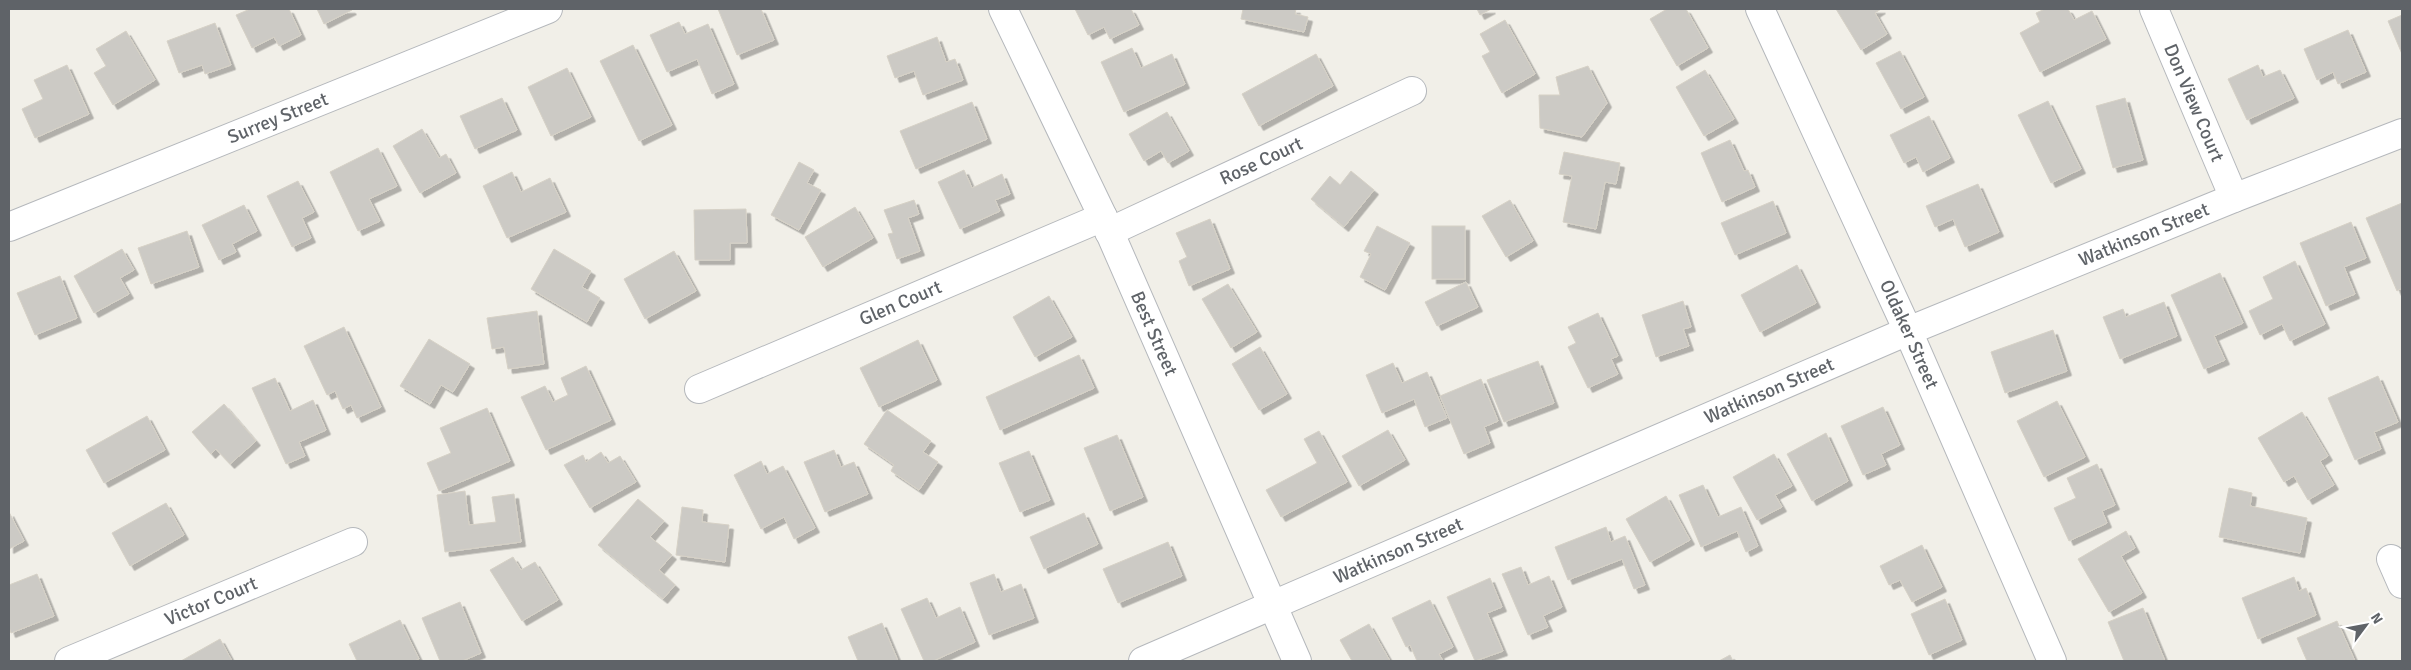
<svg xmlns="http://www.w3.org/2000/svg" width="2411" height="670" viewBox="0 0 2411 670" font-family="Signika,sans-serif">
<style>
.building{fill:#cccac5;stroke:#d6d1c6;filter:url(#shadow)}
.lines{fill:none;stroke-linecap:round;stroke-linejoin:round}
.minor-casing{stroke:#b5b8bc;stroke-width:30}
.minor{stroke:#fff;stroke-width:28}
.labels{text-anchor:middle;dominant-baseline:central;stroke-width:4;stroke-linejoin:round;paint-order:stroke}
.street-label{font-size:19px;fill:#5f6368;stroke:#fff}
</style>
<defs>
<filter id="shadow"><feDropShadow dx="4.5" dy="4.5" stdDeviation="0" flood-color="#0004"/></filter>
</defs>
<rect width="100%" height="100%" fill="#f1efe8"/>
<g class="building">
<polygon points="250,9 289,9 301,35 279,46 274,37 252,48 236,15"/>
<polygon points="317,9 351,9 352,10 324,24"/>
<polygon points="718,9 761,9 774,40 737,55"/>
<polygon points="1075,9 1131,9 1139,25 1110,39 1104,27 1088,35"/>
<polygon points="1243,9 1296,9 1295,14 1308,17 1304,32 1241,19"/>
<polygon points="1477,9 1491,9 1480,15"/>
<polygon points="1667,9 1686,9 1708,48 1677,66 1650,19"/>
<polygon points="1836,9 1881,9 1875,13 1887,34 1861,50"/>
<polygon points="2045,9 2068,9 2074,20 2092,11 2106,39 2040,72 2020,33 2040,22 2036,13"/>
<polygon points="2402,15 2402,54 2388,21"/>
<polygon points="1505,20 1535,74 1502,93 1482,56 1490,52 1480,34"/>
<polygon points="679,22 685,34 708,24 734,84 712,94 697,59 667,72 650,35"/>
<polygon points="215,23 231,65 205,74 202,65 179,73 167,41"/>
<polygon points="2348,30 2366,72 2338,84 2333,72 2317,80 2304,49"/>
<polygon points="126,31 155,80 113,105 94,73 106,66 96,49"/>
<polygon points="937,37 946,62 955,59 963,80 923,95 914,71 895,78 887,56"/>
<polygon points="633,45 672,125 639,141 600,61"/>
<polygon points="1132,48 1141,68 1172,54 1185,84 1124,112 1101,62"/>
<polygon points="1900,51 1924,97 1901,109 1876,63"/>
<polygon points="1316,54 1333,86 1259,126 1242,94"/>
<polygon points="67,65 89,114 35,138 22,109 43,99 34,80"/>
<polygon points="2258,65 2263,77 2280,70 2294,98 2247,120 2228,79"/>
<polygon points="1588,66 1607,103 1582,137 1540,128 1539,95 1560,95 1556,77"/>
<polygon points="567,68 591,117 551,136 528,87"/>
<polygon points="1705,70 1734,119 1704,136 1676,87"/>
<polygon points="502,98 517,130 475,149 460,116"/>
<polygon points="2125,98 2143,160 2113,168 2096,106"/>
<polygon points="2048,101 2081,169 2051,183 2018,115"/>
<polygon points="972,102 987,139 916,169 900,131"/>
<polygon points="1167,112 1189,151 1168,163 1161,151 1144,161 1129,134"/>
<polygon points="1929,116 1950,158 1923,172 1916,157 1904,163 1890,135"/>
<polygon points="422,129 439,158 446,154 456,173 420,193 393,146"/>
<polygon points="1730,140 1744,171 1748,170 1755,187 1722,202 1701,153"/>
<polygon points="378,148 397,186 369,199 380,221 358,231 330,172"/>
<polygon points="1564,152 1620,163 1616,184 1605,182 1596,229 1563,222 1572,176 1559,174"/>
<polygon points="799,162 814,170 807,183 821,190 799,230 771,215"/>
<polygon points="964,170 972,188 1002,174 1010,194 995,200 1000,211 960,229 938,182"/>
<polygon points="1351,171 1374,190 1344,227 1311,199 1330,176 1340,185"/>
<polygon points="512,172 521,192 550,178 566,212 507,238 483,186"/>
<polygon points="298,181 314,212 302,218 311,238 292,247 267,196"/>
<polygon points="1978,184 1999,232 1965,247 1953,219 1935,227 1926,206"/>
<polygon points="914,200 919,214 908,218 920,251 897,259 888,234 893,233 884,210"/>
<polygon points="1510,200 1533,241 1506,257 1482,216"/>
<polygon points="1773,201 1786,233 1735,255 1721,223"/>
<polygon points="2402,203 2402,288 2397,291 2366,218"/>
<polygon points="244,205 257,231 232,244 236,252 219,260 202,225"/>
<polygon points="855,207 873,238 823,267 805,237"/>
<polygon points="746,209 747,243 730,243 730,260 695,260 694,210"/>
<polygon points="1210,219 1230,269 1189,286 1179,261 1187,257 1176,233"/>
<polygon points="2351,222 2366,258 2344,267 2355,294 2326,306 2300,243"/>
<polygon points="1377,226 1410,243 1385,290 1360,277 1371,254 1364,251"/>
<rect x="1432" y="226" width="33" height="53"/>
<polygon points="187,231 199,267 151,284 138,248"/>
<polygon points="122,249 134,270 120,278 129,294 94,313 74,276"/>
<polygon points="554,249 591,271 582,287 600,298 587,322 531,289"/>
<polygon points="674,251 696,291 645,319 624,279"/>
<polygon points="2295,261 2325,324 2290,341 2282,324 2260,335 2249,311 2273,299 2263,277"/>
<polygon points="1797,265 1816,303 1760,332 1741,295"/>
<polygon points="2220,273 2243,323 2214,336 2225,360 2204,369 2171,295"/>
<polygon points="60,276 77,318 35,335 17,293"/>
<polygon points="1466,282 1478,307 1437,326 1425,302"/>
<polygon points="1228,284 1257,332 1231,348 1202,299"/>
<polygon points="1049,296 1072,337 1035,357 1013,317"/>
<polygon points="1683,301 1691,327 1683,329 1689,346 1656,357 1642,315"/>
<polygon points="2164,302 2177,336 2120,359 2103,317 2123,309 2126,317"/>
<polygon points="537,311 544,364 508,369 504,347 492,349 487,318"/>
<polygon points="1598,313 1618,356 1611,359 1618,374 1588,388 1568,347 1576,343 1568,327"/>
<polygon points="344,327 381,407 357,418 351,405 343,409 335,391 327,395 304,346"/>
<polygon points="2053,330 2067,371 2005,393 1991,352"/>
<polygon points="429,339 470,364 453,392 441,385 430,404 400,386"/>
<polygon points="918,340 937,380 879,407 860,368"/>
<polygon points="1260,347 1287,394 1259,410 1232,364"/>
<polygon points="1079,355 1094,388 1000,430 986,397"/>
<polygon points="1538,361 1554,403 1504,422 1487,380"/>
<polygon points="1393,363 1402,383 1427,372 1447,418 1425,427 1414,399 1382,413 1366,375"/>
<polygon points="586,366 611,420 546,450 521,397 545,386 553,402 568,395 561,378"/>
<polygon points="2378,376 2398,422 2374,432 2381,449 2355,460 2328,398"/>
<polygon points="275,378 290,411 313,400 326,430 299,442 305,456 286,464 252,388"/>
<polygon points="1481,379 1498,421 1484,427 1490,443 1464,454 1440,396"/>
<polygon points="2057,401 2085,457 2044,477 2017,421"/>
<polygon points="224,404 256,441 230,464 216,449 211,454 192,432"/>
<polygon points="1883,407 1900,445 1881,454 1886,465 1863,475 1841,426"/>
<polygon points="487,408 510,461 439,491 427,463 451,453 440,428"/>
<polygon points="887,410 931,441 923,452 938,462 919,490 891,471 894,465 864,444"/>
<polygon points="2302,412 2328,456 2320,461 2334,485 2308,500 2294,476 2284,482 2258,438"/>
<polygon points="147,416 165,450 104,483 86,450"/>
<polygon points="1388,430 1405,460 1359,486 1342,456"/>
<polygon points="1319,431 1347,482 1281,517 1266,490 1317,463 1304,439"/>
<polygon points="1826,433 1848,481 1812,501 1787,454"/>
<polygon points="1117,435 1143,497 1110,511 1084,448"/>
<polygon points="834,450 841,467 854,462 868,494 825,512 804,462"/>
<polygon points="1029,451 1050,500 1020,512 999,463"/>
<polygon points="601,452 608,463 620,456 636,482 590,508 564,465 583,455 586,462"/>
<polygon points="1774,454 1792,486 1775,495 1782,507 1757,520 1733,477"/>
<polygon points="761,461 767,474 783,466 815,528 794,539 784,517 761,529 734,475"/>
<polygon points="2097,464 2115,505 2102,511 2107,523 2069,541 2054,508 2076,498 2067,478"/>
<polygon points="1703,485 1718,517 1741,507 1758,546 1746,552 1737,531 1701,547 1679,495"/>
<polygon points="2229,488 2252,493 2250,506 2307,518 2300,553 2219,537"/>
<polygon points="465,491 469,525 496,522 492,497 514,494 521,542 445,552 437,495"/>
<polygon points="1666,496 1690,540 1650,562 1626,519"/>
<polygon points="638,499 664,521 650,537 672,555 659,570 675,585 663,599 598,545"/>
<polygon points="166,503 184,535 130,566 112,533"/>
<polygon points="682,507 703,510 702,522 729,525 725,562 676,555"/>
<polygon points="9,512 24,541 9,549"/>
<polygon points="1084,513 1098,544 1044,569 1030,537"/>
<polygon points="1606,527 1611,542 1625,536 1645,585 1634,589 1622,559 1568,580 1555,547"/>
<polygon points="2126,531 2135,548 2121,556 2142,593 2109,612 2078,559"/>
<polygon points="1168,542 1182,576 1118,603 1103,569"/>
<polygon points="1922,545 1942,587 1912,602 1900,580 1889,585 1880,566"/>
<polygon points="513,557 521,570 535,562 558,600 522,621 490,570"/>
<polygon points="1521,567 1528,585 1549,576 1562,607 1543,616 1548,627 1528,635 1502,574"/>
<polygon points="37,574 54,616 11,633 9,627 9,585"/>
<polygon points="994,574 1001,592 1021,584 1034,618 989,635 970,583"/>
<polygon points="2294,577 2299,591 2306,588 2316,615 2258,639 2242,598"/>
<polygon points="1490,578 1502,607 1487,613 1503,651 1475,661 1447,597"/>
<polygon points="927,598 936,618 960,607 975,642 933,661 924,661 901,609"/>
<polygon points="1945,599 1962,640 1929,655 1911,614"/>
<polygon points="1430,600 1453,647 1439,654 1443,661 1417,661 1410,645 1406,647 1392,618"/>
<polygon points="460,602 481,653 462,661 440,661 422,618"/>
<polygon points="2143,608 2165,661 2124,661 2108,622"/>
<polygon points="400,620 419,659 414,661 357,661 349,644"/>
<polygon points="2337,621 2355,661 2307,661 2297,638"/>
<polygon points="882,623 898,661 858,661 848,637"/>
<polygon points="1369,624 1390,661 1352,661 1340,640"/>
<polygon points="220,639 232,661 181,661"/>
<polygon points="1730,655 1733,661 1719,661"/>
</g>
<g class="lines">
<defs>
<g id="minor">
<path id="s1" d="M1003,9L1103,217L1297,661"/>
<path id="s2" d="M1760,9L1908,331L2052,661"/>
<path id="s3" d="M2154,9L2234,198"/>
<path id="s4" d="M9,227L548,9"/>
<path id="s5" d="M1109,232L1412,91"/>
<path id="s6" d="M699,389L1103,217"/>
<polyline points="2391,559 2402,584"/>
<path id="s7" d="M69,661L353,542"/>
<path id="s8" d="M1143,661L1908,331L2234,198L2402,133"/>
</g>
</defs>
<use href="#minor" class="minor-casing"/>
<use href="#minor" class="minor"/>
</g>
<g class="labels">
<g class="street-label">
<text stroke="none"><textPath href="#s3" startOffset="102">Don View Court</textPath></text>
<text stroke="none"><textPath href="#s4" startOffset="290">Surrey Street</textPath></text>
<text stroke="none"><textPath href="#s5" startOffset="168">Rose Court</textPath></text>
<text stroke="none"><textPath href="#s8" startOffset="1088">Watkinson Street</textPath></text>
<text stroke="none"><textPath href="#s6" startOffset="219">Glen Court</textPath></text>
<text stroke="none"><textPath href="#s1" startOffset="358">Best Street</textPath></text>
<text stroke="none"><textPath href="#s2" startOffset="358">Oldaker Street</textPath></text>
<text stroke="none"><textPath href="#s8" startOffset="682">Watkinson Street</textPath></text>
<text stroke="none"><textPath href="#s8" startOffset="278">Watkinson Street</textPath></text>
<text stroke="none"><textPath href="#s7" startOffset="154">Victor Court</textPath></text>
</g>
</g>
<rect width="2411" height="670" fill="none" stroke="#5f6368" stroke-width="20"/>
<g transform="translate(2366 625) rotate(58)" stroke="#ffffff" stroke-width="4" paint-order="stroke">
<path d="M0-4L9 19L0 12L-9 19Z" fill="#5f6368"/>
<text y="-8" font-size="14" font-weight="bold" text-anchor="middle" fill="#5f6368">N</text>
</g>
</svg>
